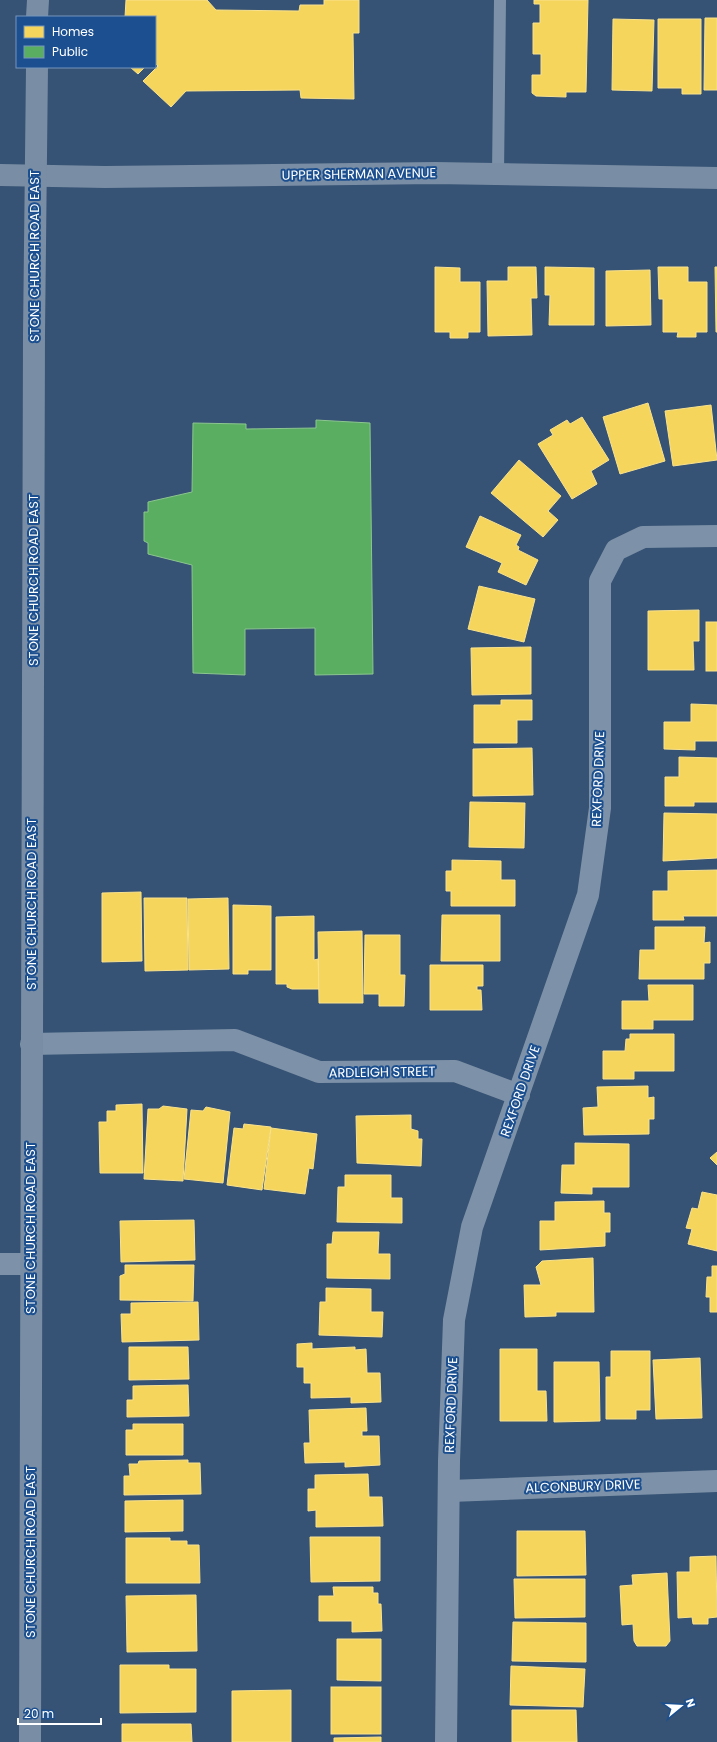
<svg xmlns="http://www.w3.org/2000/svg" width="717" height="1742" viewBox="0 0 717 1742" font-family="Poppins,sans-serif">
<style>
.homes{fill:#f6d55c;stroke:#f9e28d}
.public{fill:#5aae61;stroke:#8cc690}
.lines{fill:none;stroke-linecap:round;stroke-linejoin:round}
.lane{stroke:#7d92a8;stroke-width:12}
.street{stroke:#7d92a8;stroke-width:22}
.secondary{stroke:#798da4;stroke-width:22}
.labels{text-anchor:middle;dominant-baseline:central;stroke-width:4;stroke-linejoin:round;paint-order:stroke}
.street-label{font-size:13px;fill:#fff;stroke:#1b4f8f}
</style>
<rect width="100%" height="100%" fill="#365274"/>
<g class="homes">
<polygon points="126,0 207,0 216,10 299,11 300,5 324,5 324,0 359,0 359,33 353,33 354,99 301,98 300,90 186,91 171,107 143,81 158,66 155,63 155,17 125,17"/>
<polygon points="534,0 588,0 586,92 566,92 566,97 536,96 532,93 532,75 541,75 541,54 533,54 533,23 540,23 540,4 534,4"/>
<polygon points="705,18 717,18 717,90 704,90"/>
<polygon points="613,19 654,20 652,91 612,90"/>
<polygon points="658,19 701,19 701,94 682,94 682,88 658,88"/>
<polygon points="130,67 145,67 138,74"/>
<polygon points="435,267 460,268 460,282 480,282 480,332 468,332 468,338 450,338 450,332 435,332"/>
<polygon points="508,267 536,267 537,298 531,298 532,335 488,336 487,281 508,281"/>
<polygon points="545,267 594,268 594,325 549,325 550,295 545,295"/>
<polygon points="658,267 688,267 688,282 707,282 707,332 696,332 696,337 677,337 678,332 663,332 663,299 659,299"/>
<polygon points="715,267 717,267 717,332 716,332"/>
<polygon points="650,270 651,325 606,326 606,271"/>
<polygon points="648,403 665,461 620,474 603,417"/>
<polygon points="711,405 717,460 673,466 665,411"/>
<polygon points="582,417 609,460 591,471 597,484 572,499 538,444 553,435 550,430 567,420 570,424"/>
<polygon points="519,460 561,496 548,511 558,520 543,537 491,493"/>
<polygon points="480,516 521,535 516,545 519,547 518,550 538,560 526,585 498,572 502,563 466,547"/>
<polygon points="479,586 535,599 524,642 468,629"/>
<polygon points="699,610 699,641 693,641 694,670 648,670 648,611"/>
<rect x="706" y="622" width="11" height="49"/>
<polygon points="531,647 531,694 472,695 471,648"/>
<polygon points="501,700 532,700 532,720 517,720 517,743 474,743 474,705 501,705"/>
<polygon points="691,704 717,705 717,741 695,741 695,750 664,749 664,722 691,722"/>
<polygon points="532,748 533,795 473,796 473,749"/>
<polygon points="679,757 717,758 717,802 694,802 694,806 665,806 665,777 679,777"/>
<polygon points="470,802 525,803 524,848 469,847"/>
<polygon points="664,813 717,814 717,858 663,861"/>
<polygon points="452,860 501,861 501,880 515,880 515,906 451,906 451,891 446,891 446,871 452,871"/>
<polygon points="717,870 717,916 683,916 684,920 653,920 653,891 668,891 668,871"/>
<polygon points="141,892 142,961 102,962 102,893"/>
<polygon points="144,898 187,898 188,970 145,971"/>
<polygon points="228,898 229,969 189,970 188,899"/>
<polygon points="233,905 271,906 271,970 248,970 248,974 233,974"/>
<polygon points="442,915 500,915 500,961 441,961"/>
<polygon points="314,916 314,960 318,959 319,989 292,989 287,987 287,984 276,984 276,917"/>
<polygon points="655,927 705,927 704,943 710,942 710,963 704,963 704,979 639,979 640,950 655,950"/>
<polygon points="362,931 363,1003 319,1003 318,932"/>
<polygon points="365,935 400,935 400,975 405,975 404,1006 379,1006 379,994 364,994"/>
<polygon points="430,965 483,965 483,986 477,986 477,990 481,990 482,1010 430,1010"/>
<polygon points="648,985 693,985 693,1020 653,1020 653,1029 622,1029 622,1001 649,1001"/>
<polygon points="630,1034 674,1034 674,1071 634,1071 634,1079 603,1079 603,1051 625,1051 626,1039 630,1039"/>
<polygon points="648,1086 648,1098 654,1097 654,1119 649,1119 649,1134 584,1135 583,1108 598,1107 597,1087"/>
<polygon points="142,1104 143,1173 100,1173 99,1122 107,1122 107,1111 116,1111 116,1105"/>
<polygon points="163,1106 187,1109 183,1181 144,1179 148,1109 159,1109"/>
<polygon points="206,1107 230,1112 223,1183 184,1179 191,1110 203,1111"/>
<polygon points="411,1115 411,1129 418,1131 418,1139 422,1139 421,1166 357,1163 356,1116"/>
<polygon points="244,1124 271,1127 262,1190 227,1185 234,1128 243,1129"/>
<polygon points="271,1128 317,1134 313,1169 309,1168 305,1194 264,1189"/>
<polygon points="575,1143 629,1144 629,1187 592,1187 592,1194 561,1193 562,1165 575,1165"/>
<polygon points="717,1152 717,1165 710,1158"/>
<polygon points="345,1175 391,1175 391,1198 402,1198 402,1223 337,1222 338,1187 345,1187"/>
<polygon points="702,1192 717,1195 717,1251 688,1244 692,1229 686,1228 692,1208 698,1209"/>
<polygon points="604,1201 604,1213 610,1213 610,1232 605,1232 605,1246 540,1250 540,1221 555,1221 555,1202"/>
<polygon points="194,1220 195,1260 121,1262 120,1221"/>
<polygon points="333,1232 379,1232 378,1254 390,1254 390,1279 327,1278 327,1244 332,1244"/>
<polygon points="593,1258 594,1312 556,1312 556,1316 525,1317 524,1285 541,1285 536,1267 542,1261"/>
<polygon points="125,1265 194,1265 193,1301 120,1300 120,1276 125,1274"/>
<polygon points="712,1266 717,1266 717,1312 710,1312 710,1297 706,1297 707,1277 712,1277"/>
<polygon points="326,1288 371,1289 371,1312 383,1312 382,1337 319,1335 320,1302 326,1302"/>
<polygon points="198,1302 199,1340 122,1342 121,1314 131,1314 131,1303"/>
<polygon points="312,1343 312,1349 355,1347 355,1350 366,1349 367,1373 380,1373 381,1402 351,1403 351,1397 311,1398 311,1383 304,1383 304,1367 297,1367 297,1344"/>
<polygon points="129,1347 188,1347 189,1379 129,1380"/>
<polygon points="500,1349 537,1349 537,1391 546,1391 547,1421 500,1421"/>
<polygon points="611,1351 650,1351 650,1410 636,1410 636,1419 606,1419 606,1377 611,1377"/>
<polygon points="700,1358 702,1418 656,1419 653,1360"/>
<polygon points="554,1362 599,1362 600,1421 554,1422"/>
<polygon points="188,1385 189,1416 127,1417 127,1400 133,1400 133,1386"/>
<polygon points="366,1408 367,1431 362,1431 362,1436 379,1436 380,1465 345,1467 345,1462 305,1463 304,1443 310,1443 309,1410"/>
<polygon points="133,1424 183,1424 183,1455 126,1455 126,1430 133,1430"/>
<polygon points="188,1460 188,1463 200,1463 201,1494 124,1495 124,1476 130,1476 129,1464 138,1464 139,1461"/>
<polygon points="368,1474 369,1497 382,1497 383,1526 316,1527 316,1510 308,1511 308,1489 315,1489 315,1475"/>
<polygon points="183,1500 183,1531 125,1532 125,1501"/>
<polygon points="517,1531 585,1531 586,1575 517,1576"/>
<polygon points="310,1537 380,1537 380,1581 311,1582"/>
<polygon points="126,1538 170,1538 170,1541 187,1541 187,1545 199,1545 200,1583 126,1583"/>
<polygon points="716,1556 717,1617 708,1618 708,1624 693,1624 692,1617 678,1618 677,1572 690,1572 690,1557"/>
<polygon points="667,1573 670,1641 666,1646 637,1646 634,1641 633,1624 622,1625 620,1586 633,1585 632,1575"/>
<polygon points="514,1579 585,1579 585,1617 515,1618"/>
<polygon points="333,1587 373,1587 373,1593 378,1593 378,1604 381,1604 382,1631 352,1632 352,1621 319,1621 319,1596 334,1596"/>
<polygon points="196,1595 197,1651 127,1652 126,1596"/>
<polygon points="513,1622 586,1623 586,1662 512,1661"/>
<polygon points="337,1639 381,1639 381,1681 337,1680"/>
<polygon points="120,1665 169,1665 169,1669 196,1669 196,1712 120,1713"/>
<polygon points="511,1666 585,1669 583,1707 510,1705"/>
<rect x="331" y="1687" width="50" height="47"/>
<polygon points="291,1690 291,1742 232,1742 232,1691"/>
<polygon points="512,1710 576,1710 577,1742 512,1742"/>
<polygon points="122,1724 191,1724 192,1742 122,1742"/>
<polygon points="381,1737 381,1742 334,1742 334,1738"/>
</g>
<polygon class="public" points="316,420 370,423 373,674 315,675 315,628 245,629 245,675 193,673 192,565 148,554 148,543 144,541 144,512 148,512 148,502 192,492 193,423 246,424 246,429 316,428"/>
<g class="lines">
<polyline class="lane" points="498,174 500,0"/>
<g class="street">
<polyline points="31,1044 235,1040 319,1072 455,1071 519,1095"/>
<polyline points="0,1264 30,1264"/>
<polyline points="450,1491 717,1481"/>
<polyline points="446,1742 449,1461 454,1320 472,1227 588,895 600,808 600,581 616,550 643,537 717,536"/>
</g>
<g class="secondary">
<polyline points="37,17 38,0"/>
<polyline points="0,175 105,177 435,173 717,178"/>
<polyline points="30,1742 34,334 37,67"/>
</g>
</g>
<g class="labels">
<g class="street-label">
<text transform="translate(359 174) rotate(-1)">UPPER SHERMAN AVENUE</text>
<text transform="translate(34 256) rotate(-90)">STONE CHURCH ROAD EAST</text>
<text transform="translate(33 580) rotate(-90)">STONE CHURCH ROAD EAST</text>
<text transform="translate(598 779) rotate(-88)">REXFORD DRIVE</text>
<text transform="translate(31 904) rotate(-90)">STONE CHURCH ROAD EAST</text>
<text transform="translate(382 1072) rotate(-1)">ARDLEIGH STREET</text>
<text transform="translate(520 1091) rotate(-71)">REXFORD DRIVE</text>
<text transform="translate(30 1228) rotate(-90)">STONE CHURCH ROAD EAST</text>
<text transform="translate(451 1405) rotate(-88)">REXFORD DRIVE</text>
<text transform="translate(583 1486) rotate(-2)">ALCONBURY DRIVE</text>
<text transform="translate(30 1552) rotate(-90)">STONE CHURCH ROAD EAST</text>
</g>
</g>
<rect x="16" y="16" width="140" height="52" fill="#1b4f8f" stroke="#7695bc"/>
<rect x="24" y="26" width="20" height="12" fill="#f6d55c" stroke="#7695bc"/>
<text x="52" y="36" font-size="12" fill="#ffffff">Homes</text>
<rect x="24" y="46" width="20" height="12" fill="#5aae61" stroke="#7695bc"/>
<text x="52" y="56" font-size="12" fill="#ffffff">Public</text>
<g transform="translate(681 1706) rotate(72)" stroke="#1b4f8f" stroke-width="3" paint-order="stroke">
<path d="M0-3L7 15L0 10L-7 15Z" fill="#ffffff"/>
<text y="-6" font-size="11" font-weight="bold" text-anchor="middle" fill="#ffffff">N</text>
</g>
<path d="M18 1718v6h83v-6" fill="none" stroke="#ffffff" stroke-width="2"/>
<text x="24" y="1718" font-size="12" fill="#ffffff" stroke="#1b4f8f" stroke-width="3" paint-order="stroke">20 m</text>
</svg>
